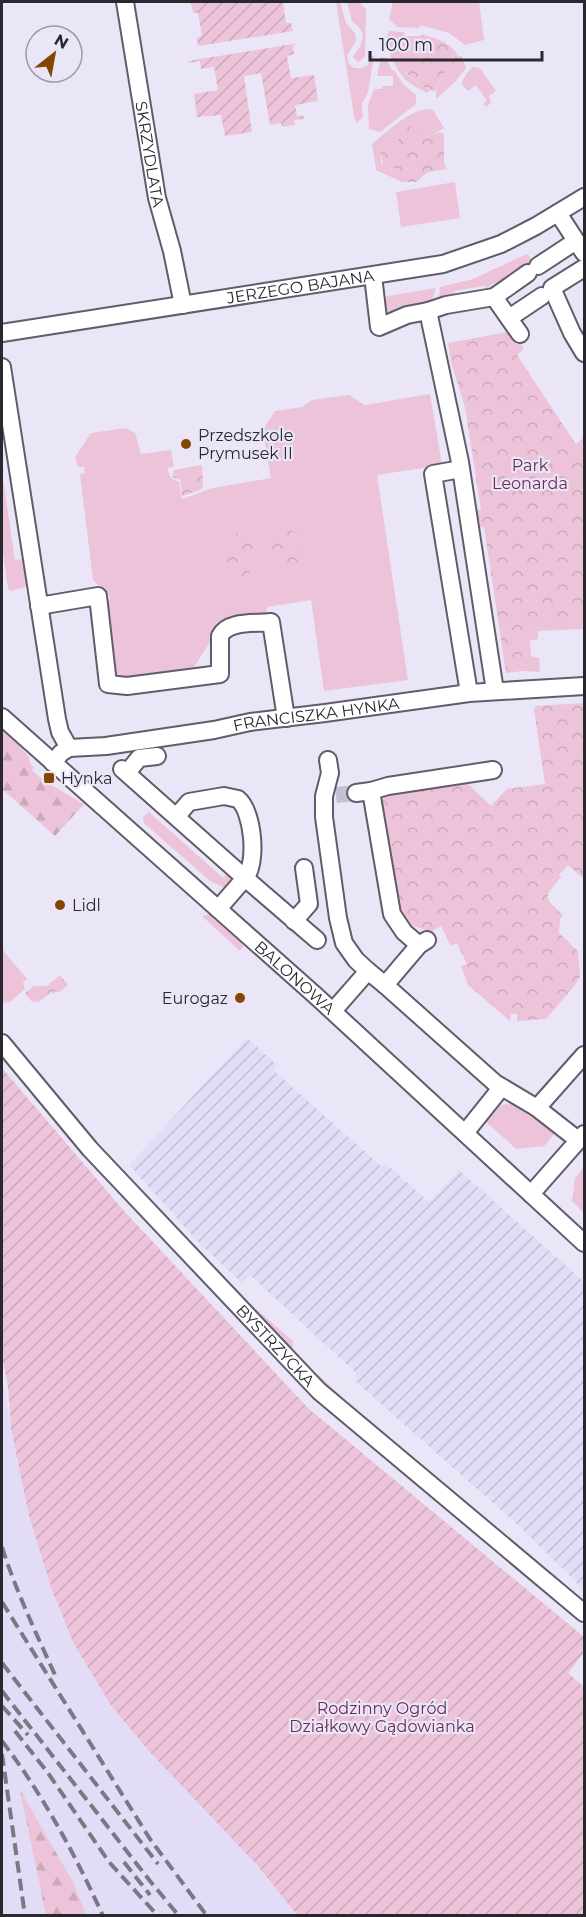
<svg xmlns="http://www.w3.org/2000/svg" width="586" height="1917" viewBox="0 0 586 1917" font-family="Montserrat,sans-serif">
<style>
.built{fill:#e3dcf6}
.industrial{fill:url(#industrial-furrows)}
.grass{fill:#ecc3d8}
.forest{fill:url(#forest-firs)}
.park{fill:url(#park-crowns)}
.garden{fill:url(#garden-furrows)}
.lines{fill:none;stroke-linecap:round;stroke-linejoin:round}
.minor-tunnel{stroke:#c4c0d0;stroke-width:16;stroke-dasharray:16 8;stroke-linecap:butt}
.minor-casing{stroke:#605c6b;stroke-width:20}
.minor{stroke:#fff;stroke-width:16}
.rail{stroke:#7b7884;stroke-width:4;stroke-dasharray:12 6;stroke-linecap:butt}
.poi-dot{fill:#834603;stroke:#eae6f8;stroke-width:2}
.labels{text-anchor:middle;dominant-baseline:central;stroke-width:4.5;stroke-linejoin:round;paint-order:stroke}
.street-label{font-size:16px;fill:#2a282f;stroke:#eae6f8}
.poi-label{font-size:16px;fill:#2a282f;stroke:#eae6f8;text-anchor:start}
.park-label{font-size:16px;fill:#6a2d51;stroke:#eae6f8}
</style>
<defs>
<pattern id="industrial-furrows" width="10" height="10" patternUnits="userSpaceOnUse" patternTransform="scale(1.5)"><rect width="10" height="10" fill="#e3dcf6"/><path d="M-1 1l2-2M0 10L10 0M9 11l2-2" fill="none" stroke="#c3bdd3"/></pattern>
<pattern id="forest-firs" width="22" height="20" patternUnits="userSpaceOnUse" patternTransform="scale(1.5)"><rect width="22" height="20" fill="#ecc3d8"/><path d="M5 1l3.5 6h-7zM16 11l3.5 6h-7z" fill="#cba8ba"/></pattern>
<pattern id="park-crowns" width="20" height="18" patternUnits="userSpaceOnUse" patternTransform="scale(1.5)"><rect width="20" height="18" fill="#ecc3d8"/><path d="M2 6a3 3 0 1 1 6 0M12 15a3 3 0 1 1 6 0" fill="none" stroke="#cba8ba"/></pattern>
<pattern id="garden-furrows" width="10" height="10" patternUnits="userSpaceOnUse" patternTransform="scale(1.5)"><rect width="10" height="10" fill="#ecc3d8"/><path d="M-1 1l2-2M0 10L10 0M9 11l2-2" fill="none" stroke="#cba8ba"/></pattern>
</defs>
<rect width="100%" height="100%" fill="#eae6f8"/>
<polygon class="built" points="2,1378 29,1516 52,1590 73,1642 297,1915 2,1915"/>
<polygon class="industrial" points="247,1038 277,1065 273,1070 381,1166 385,1163 429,1202 459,1170 584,1282 584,1590 518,1525 355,1381 356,1373 250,1275 242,1283 202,1246 129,1165"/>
<g class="grass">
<polygon points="336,2 340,2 346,23 355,33 356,41 347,56 349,64 354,68 362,68 368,65 370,56 374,56 368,92 362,104 363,117 357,123 354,116"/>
<polygon points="347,2 360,2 366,10 365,55 364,58 358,62 353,57 361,45 363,34 359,27 352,21"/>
<polygon points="393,2 479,2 484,40 465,45 449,33 420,25 419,28 397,27 389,19"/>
<path d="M389,31L404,32L405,36H418L419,46L418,62L404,72L419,84L431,90L427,93C421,89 411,85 406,80C396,70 382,44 389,31Z"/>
<path d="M459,56H462L466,68L456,81L437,98L436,97C438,79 443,69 460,61Z"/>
<polygon points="381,57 386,58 392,71 394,70 403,84 416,95 416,104 380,132 369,129 368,105 374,89 382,89 382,86 393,86 393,76 377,76"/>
<polygon points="472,67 480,68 496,91 489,96 491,102 487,107 483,104 487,101 476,85 468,91 462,84 463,79"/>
<path d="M426,109L433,110L444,128L429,137L397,134L399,146L381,152V164L387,168L398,169L400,172L402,182L376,170L372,144C388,131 405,113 426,109Z"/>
<polygon points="455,182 460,218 401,227 396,192"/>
<polygon points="527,254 533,262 504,282 494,283 487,288 484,286 454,291 457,295 448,296 444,301 438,302 440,287 473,279"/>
<polygon points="436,288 431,304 420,308 387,312 382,297"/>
<polygon points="430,394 442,465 377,475 408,680 324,691 311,600 267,607 267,613 264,619 221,624 191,672 121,679 113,670 103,607 110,599 109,594 93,580 80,474 85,473 84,467 78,467 75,457 91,433 126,428 135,433 141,454 171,450 174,466 167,468 171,478 179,482 182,499 213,488 271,478 263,430 275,411 302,407 312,400 349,395 365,405"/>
<polygon points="2,472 15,560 25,559 29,582 25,587 11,591 8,588 2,547"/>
<polygon points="584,606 584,629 538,631 538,639 530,641 531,656 539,658 540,672 523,671 521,630"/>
<polygon points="149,812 223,878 230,872 233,880 228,889 210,881 144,823 143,817"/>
<polygon points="213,913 243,941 243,946 240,951 202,916"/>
<polygon points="2,945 4,952 27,979 23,982 25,989 10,1002 2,1003"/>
<polygon points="509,1104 514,1106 556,1132 544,1146 516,1149 485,1121 500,1105"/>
<polygon points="584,1167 584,1213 572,1201 575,1178"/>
<polygon points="256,1309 293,1341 292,1351 341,1396 339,1397 333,1396 254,1313"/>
</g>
<g class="forest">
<polygon points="2,726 29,757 30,763 34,767 32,770 44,781 84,804 55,836 2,789"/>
<polygon points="20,1790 73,1882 86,1915 46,1915"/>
</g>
<g class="park">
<path d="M423,35C440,39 453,44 461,61C447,67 438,77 436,92L422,86L404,71L418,62L419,46L418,36Z"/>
<path d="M407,126C421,130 423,142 439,132L444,134V163L447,169L428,172L416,182H402L398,169L383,167L381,152L399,146L397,131Z"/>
<polygon points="512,331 524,349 517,355 571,437 576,444 584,438 584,624 532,626 522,630 523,671 506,673 484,527 475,527 473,511 481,510 465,407 451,362 448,343"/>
<polygon points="202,465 203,486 200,490 182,496 180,480 172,477 174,470"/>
<path d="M282,526C302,531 304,550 305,567C294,587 276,563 272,549H271L272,532Z"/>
<path d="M240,533C264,539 257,581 233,581L223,572C219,557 222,536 240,533Z"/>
<path d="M584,703V879L568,865L559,875L561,877C544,898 542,896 563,915L560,919L559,933L578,951L580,976L576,984L546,1019L517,1021V1014H511L510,1021L468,985L461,966L467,964L457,943L451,946L441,926L430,932L404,922L392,899L378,807L390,788L461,777L491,806L507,789L545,784L534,709L536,706Z"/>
<polygon points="60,975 68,985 58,993 56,991 53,994 51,992 39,1002 31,1001 25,993 34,986 47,986"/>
</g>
<g class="garden">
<polygon points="191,2 283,2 286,23 291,23 293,31 198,46 197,38 202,36 198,13 193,13"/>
<polygon points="299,43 293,45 294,54 287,56 291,78 314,75 318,101 295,105 297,116 303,115 304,119 294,120 295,125 282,127 281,123 270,125 261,73 244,76 252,132 225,136 221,115 197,117 194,94 218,90 214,67 201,69 200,61 189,63 188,61"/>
<polygon points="2,1068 124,1211 309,1409 584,1637 584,1653 568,1673 584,1687 584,1915 297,1915 257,1865 148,1750 110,1704 73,1642 52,1590 29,1516 11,1428 8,1387 2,1356"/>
</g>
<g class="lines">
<polyline class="minor-tunnel" points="336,795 356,793"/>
<defs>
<g id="minor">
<path id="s1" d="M125,2L157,198L172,251L183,305"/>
<polyline points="558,213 584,253"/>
<polyline points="538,266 576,241"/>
<polyline points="584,268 552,288 572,333 584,353"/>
<polyline points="373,276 379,327 407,315 428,311 460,462 495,691"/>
<polyline points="494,297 520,334"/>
<polyline points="428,311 446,305 494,297 528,273"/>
<polyline points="509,318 542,296"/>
<path id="s2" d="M2,333L443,264L501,244L536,226L584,197"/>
<polyline points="2,367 57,719 60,732 69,748"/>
<polyline points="461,469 433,474 469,693"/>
<path d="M39,606L98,596L108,684L127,686L220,674V636C228,620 256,624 271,622L286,718"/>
<path id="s3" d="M2,717L316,996L584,1243"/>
<polyline points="328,760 330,773 324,796 324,817 338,918 344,943 356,960 368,971"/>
<path id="s4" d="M53,763L61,753L69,748L106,746L214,730L250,722L325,713L469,693L584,686"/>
<path d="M122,769L245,878C258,863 253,811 238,799L224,796L189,802L176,817"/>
<polyline points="127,773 139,758 157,756"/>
<polyline points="356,793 371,791"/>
<polyline points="218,909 245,878 317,940"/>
<polyline points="294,921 309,904 304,868"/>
<polyline points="419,945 404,932 392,914 371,791 388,786 493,770"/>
<polyline points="385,985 495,1083 537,1108"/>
<polyline points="333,1011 368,971 385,985 419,945 427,940"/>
<path id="s5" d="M2,1043L90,1149L319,1391L584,1613"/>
<polyline points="465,1133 501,1088"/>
<polyline points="578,1140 537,1108 584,1055"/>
<polyline points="531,1194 584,1134"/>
</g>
</defs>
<use href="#minor" class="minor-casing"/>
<use href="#minor" class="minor"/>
<g class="rail">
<path d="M2,1547C16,1591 36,1633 55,1675"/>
<polyline points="2,1602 150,1839 207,1916"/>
<polyline points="2,1663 158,1864"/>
<polyline points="2,1691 150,1881 179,1916"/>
<polyline points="2,1706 28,1735"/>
<polyline points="15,1731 48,1773 109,1862 158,1916"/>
<path d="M2,1741C43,1795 75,1854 103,1916"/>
<polyline points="2,1754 25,1916"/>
<polyline points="124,1862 150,1895"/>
</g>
</g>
<g class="poi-dot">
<circle cx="186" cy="444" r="6"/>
<rect x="43" y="772" width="12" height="12" rx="3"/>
<circle cx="60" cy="905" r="6"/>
<circle cx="240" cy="998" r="6"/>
</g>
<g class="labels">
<g class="street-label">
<text stroke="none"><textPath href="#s1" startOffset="154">SKRZYDLATA</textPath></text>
<text stroke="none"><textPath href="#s2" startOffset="302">JERZEGO BAJANA</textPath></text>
<text stroke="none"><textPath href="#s4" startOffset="272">FRANCISZKA HYNKA</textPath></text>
<text stroke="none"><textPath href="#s3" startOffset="392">BALONOWA</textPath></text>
<text stroke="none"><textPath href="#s5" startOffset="408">BYSTRZYCKA</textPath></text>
</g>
<g class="poi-label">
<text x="198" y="435">Przedszkole<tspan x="198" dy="18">Prymusek II</tspan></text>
<text x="61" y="778">Hynka</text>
<text x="72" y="905">Lidl</text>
<text x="228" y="998" text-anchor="end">Eurogaz</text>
</g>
<g class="park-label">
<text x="530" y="465">Park<tspan x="530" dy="18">Leonarda</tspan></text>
<text x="382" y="1708">Rodzinny Ogród<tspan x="382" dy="18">Działkowy Gądowianka</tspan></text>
</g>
</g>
<rect width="586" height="1917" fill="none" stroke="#2a282f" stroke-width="6"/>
<g transform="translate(54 54) rotate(31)"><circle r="28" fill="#eae6f8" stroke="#9d9aa8" stroke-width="1.5"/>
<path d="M0-4.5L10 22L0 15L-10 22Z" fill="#834603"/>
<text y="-9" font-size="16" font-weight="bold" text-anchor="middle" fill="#2a282f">N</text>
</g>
<path d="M370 51v9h172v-9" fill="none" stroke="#2a282f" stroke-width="3"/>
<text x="379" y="51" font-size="18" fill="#2a282f" stroke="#eae6f8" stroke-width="4.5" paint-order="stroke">100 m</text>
</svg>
